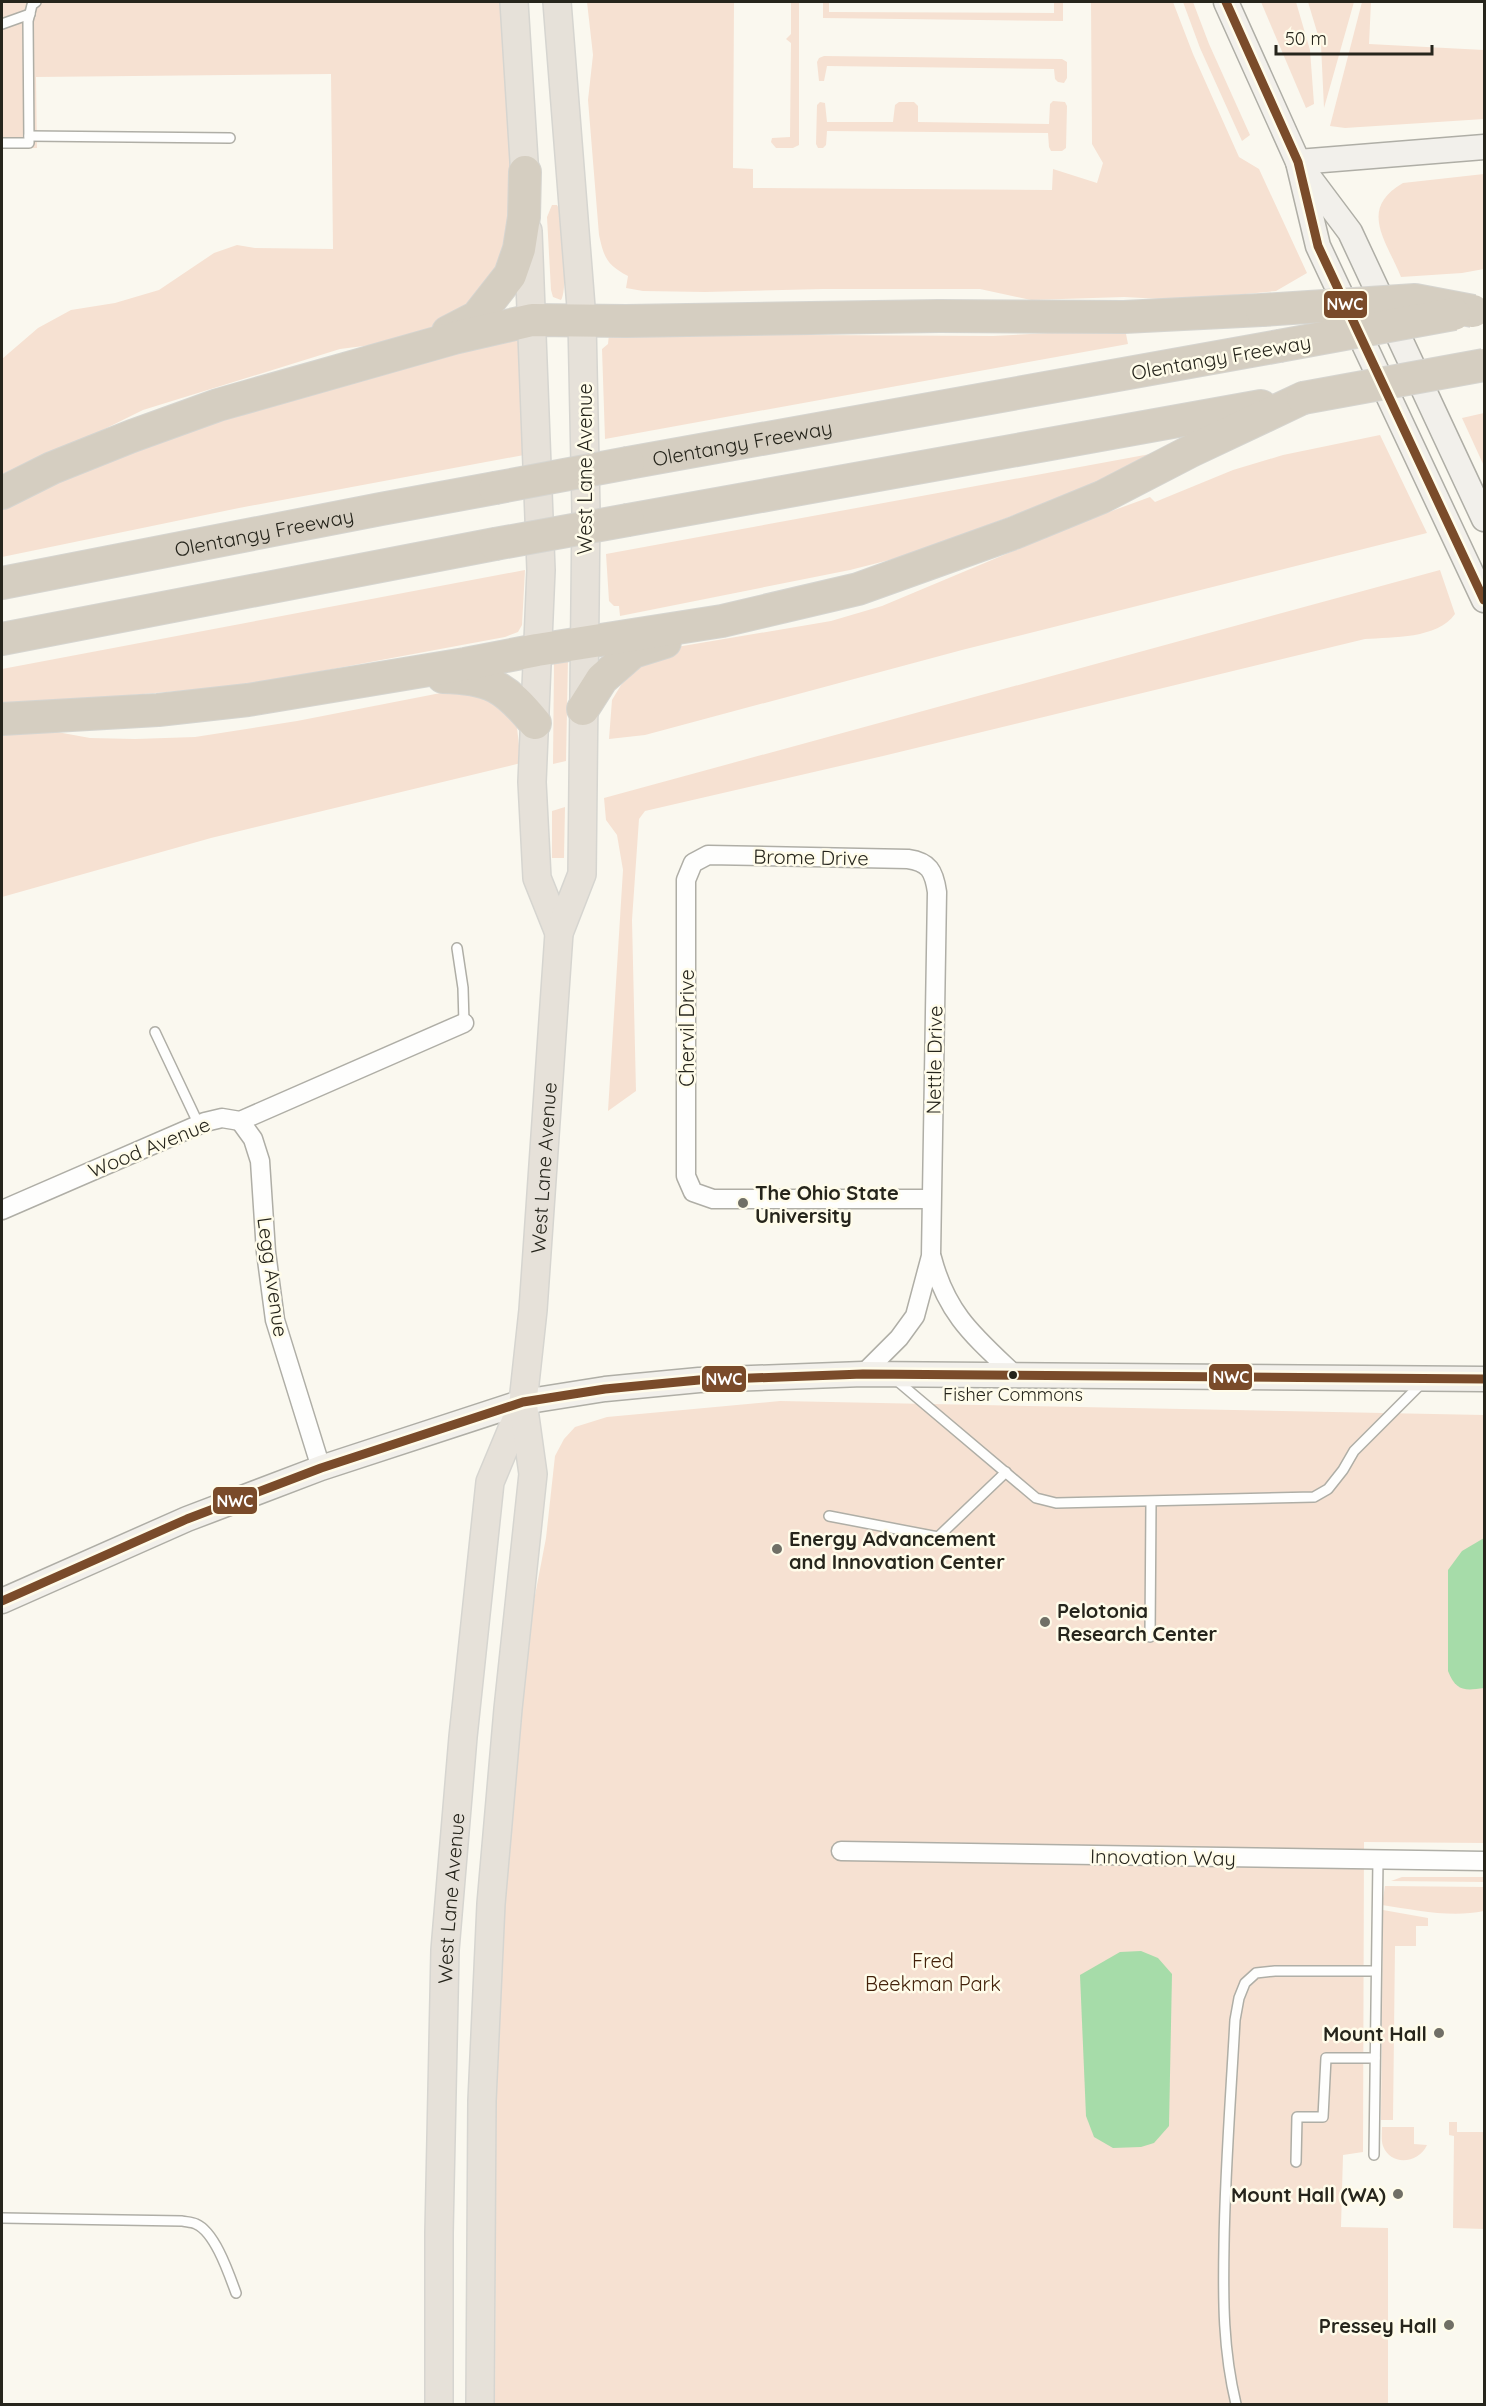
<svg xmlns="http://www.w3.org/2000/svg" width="1486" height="2406" viewBox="0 0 1486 2406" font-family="Quicksand,sans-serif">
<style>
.green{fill:#f6e1d2}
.water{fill:#a6dca9}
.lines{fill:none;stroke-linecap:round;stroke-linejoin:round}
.lane-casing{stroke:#afaea6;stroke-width:12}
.street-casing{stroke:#afaea6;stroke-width:21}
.secondary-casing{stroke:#afaea6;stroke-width:27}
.primary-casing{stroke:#d6d5d0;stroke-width:30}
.highway-casing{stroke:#d6d5d0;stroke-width:34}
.lane{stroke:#fefefd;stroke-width:9}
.street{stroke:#fefefd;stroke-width:18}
.secondary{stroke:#f2f0eb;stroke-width:24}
.primary{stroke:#e6e1d9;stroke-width:27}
.highway{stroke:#d5cec1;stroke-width:32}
.highway-bridge-casing{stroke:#d6d5d0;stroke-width:34;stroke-linecap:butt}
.highway-bridge{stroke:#d5cec1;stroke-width:32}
.bus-1-casing{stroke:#fffcea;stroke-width:14}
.bus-1{stroke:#7a4b2a;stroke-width:9}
.poi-dot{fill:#706f66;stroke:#fffcea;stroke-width:2}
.bus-dot{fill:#26251c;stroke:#fffcea;stroke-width:2}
.labels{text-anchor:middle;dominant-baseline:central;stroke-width:5;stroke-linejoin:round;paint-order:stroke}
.bus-label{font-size:18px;fill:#26251c;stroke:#fffcea}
.street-label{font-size:20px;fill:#26251c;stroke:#fffcea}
.poi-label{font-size:20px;font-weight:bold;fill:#26251c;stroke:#fffcea;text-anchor:start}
.park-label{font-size:20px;fill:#43210a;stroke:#fffcea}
.line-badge{stroke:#fffcea;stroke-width:2}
.badge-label{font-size:16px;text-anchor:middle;font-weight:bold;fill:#fff}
</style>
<rect width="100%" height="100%" fill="#faf8ef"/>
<g class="green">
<polygon points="2,2 500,2 514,215 506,255 461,315 403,341 340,349 143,410 62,450 2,475 2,359 38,328 71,310 115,303 159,290 214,253 237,245 255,248 333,249 331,74 36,77 37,148 2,149"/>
<path d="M587,2H734L733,168L753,169V188L1052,190L1053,169L1097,183L1103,163L1092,144L1091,2H1173L1193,54L1239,157L1259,169L1307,273L1276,291L1181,300L1124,297L1031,300L980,289H823L705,292L643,291L626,288L628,276C607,265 604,258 599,235L588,100L593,55Z"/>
<polygon points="791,2 799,2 799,145 793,148 776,148 771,142 772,138 790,137 791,43 786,39 791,34"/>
<polygon points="823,2 829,2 829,12 1054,13 1054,2 1063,2 1063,21 823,18"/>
<polygon points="1183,2 1193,2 1209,44 1250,135 1242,141 1200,48"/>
<polygon points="1261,2 1296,2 1310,50 1314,104 1306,108"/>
<polygon points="1308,2 1354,2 1324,108 1321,45"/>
<polygon points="1362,2 1371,2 1369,44 1484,50 1484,119 1345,128 1330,126"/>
<polygon points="824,56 1062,59 1067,62 1067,78 1064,83 1058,82 1055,79 1054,69 827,66 824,81 819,81 817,62 819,58"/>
<polygon points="1053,101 1065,102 1067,106 1066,148 1062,151 1051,151 1049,147 1048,133 827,131 826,145 823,148 818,148 816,144 817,105 820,102 825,103 827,122 893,122 895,105 899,102 914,102 918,106 918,122 1049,124 1050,104"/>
<path d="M1484,174V269L1462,273L1401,277C1386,240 1358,209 1403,183Z"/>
<path d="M552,205H557C564,215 568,291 561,300L553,297L551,290L547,217Z"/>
<polygon points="1125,329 1128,344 605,439 602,349 608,344 609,334 993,336"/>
<polygon points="514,339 519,342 524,455 239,508 2,557 2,503 135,444 496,340"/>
<polygon points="1484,413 1484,466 1462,418"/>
<polygon points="1380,435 1427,533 962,650 645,735 609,739 612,700 621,685 653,651 831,621 882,606 1090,519 1150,497 1155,502 1233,470 1283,455"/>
<polygon points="1161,452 1114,477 909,555 850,570 620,616 619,606 614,606 609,601 606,554"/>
<polygon points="525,570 522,625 518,632 505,637 284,678 225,687 2,706 2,669"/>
<path d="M1440,570L1455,614C1437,639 1393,637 1365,639L883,756L645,811L639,819L632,920L636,1091L608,1111L623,870L617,835L606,820L604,798Z"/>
<polygon points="568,658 566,761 553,764 554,661"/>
<polygon points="456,690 491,695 516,719 521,763 211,838 2,897 2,734 57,732 90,738 135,739 195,737 297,721"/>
<polygon points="565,807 564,858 552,858 552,811"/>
<polygon points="780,1401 1484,1415 1484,1843 1364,1842 1363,2152 1343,2155 1341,2227 1388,2228 1388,2404 495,2404 496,2116 503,1944 508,1854 532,1611 546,1538 555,1456 564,1439 575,1427 607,1417"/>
<polygon points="1402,1877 1484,1877 1484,1882 1391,1881"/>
<path d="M1385,1886L1484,1887V1911C1451,1918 1416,1910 1382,1905Z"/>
<polygon points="1383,1910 1428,1918 1428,1926 1416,1926 1416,1946 1395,1946 1393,2120 1381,2120"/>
<polygon points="1449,2122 1457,2122 1457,2132 1483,2132 1484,2229 1453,2228 1454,2136 1449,2135"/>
<path d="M1382,2127H1414V2144L1427,2145C1419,2163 1391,2167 1383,2146C1381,2140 1382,2132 1382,2127Z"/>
</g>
<g class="water">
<path d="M1484,1538V1688C1464,1691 1456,1691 1448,1671V1570L1462,1551Z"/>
<polygon points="1141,1951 1158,1958 1172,1974 1169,2126 1154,2143 1141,2147 1113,2148 1094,2137 1086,2116 1080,1975 1120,1952"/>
</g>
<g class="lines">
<defs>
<g id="lane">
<polyline points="2,24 30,14"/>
<polyline points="29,136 230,138"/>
<polyline points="2,143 29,143 28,21 32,5 36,2"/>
<polyline points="457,948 463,988 464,1023"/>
<polyline points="155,1032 199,1125"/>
<polyline points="895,1379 1036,1498 1056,1503 1314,1497 1328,1489 1343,1470 1354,1451 1422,1383"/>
<polyline points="829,1516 938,1537 1006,1472"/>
<polyline points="1150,1637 1151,1502"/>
<polyline points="1374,2155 1378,1860"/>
<polyline points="1296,2162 1297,2117 1323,2117 1326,2058 1375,2058"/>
<path d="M2,2218L182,2221C186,2222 192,2222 196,2224C215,2232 229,2274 236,2293"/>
<path d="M1236,2404C1223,2350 1223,2300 1224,2245C1225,2170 1231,2094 1235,2020L1239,1998L1245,1983L1256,1973L1275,1971H1375"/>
</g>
<g id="street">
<polyline points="240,1121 253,1139 260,1161 266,1252 275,1320 321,1468"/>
<polyline points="2,1210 205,1122 222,1118 240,1121 464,1023"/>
<path d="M932,1258C947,1315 975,1337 1016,1376"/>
<path d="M863,1374L899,1338L915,1316L931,1256L937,892C934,871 929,862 908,859L708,855L693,863L686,880V1176L693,1192L713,1199H932"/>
<polyline points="841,1851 1484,1861"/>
</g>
<g id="secondary">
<polyline points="1226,2 1298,162 1318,246 1484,600"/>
<polyline points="1298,162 1484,147"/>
<polyline points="1302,168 1350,232 1484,519"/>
<polyline points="2,1601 187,1519 321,1468 523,1402 605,1389 699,1380 863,1374 1484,1379"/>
</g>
<g id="primary">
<polyline points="514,2 526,193"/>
<polyline points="528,231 541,570 532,782 537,878 559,933"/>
<path id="s1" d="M439,2404V2233L445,1950L463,1737L490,1482L523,1403"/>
<path id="s2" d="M480,2404L482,2101L491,1904L508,1709L533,1474L523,1402L533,1310L559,933L582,874L586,512L582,320L557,2"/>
</g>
<g id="highway">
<polyline points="448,332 477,317 510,275 519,249 524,217 525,172"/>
<path id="s3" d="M628,463L1279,346"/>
<polyline points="2,493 52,468 132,436 218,405 454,338 532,320 626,321 939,316 1124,317 1262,310"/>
<polyline points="628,520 1261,406"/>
<path id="s4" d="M2,583L381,509L495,488"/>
<polyline points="2,639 495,544"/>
<path d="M443,677C491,678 505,687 535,723"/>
<polyline points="583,709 602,679 633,652 665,642"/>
<polyline points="2,719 158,710 248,700 465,664 537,650 722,621 858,589 1014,533 1102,497 1191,451 1303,398"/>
</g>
</defs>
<use href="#lane" class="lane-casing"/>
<use href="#street" class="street-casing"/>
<use href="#secondary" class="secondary-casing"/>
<use href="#primary" class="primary-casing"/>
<use href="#highway" class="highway-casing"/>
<use href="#lane" class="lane"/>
<use href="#street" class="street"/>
<use href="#secondary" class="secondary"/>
<use href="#primary" class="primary"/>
<use href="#highway" class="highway"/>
<defs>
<g id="highway-bridge">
<polyline points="1262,310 1415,300 1473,311"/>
<polyline points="1279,346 1454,314"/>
<polyline points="1303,398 1484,365"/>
<polyline points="495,488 628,463"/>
<polyline points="495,544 628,520"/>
</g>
</defs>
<use href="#highway-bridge" class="highway-bridge-casing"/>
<use href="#highway-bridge" class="highway-bridge"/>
<defs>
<g id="bus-1">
<polyline points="1226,2 1298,162 1318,246 1484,600"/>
<polyline points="2,1601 187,1519 321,1468 523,1402 605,1389 699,1380 863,1374 1484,1379"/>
</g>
</defs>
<use href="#bus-1" class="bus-1-casing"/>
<use href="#bus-1" class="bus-1"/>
</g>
<g class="poi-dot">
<circle cx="743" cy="1203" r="6"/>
<circle cx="777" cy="1549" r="6"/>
<circle cx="1045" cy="1622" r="6"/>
<circle cx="1439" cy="2033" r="6"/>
<circle cx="1398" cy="2194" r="6"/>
<circle cx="1449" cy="2325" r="6"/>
</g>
<circle class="bus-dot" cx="1013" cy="1375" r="5"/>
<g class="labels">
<g class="bus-label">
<text x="1013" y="1394">Fisher Commons</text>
</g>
<g class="street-label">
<text transform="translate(1221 357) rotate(-10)">Olentangy Freeway</text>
<text stroke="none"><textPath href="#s3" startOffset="116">Olentangy Freeway</textPath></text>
<text transform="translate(584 469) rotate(-90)">West Lane Avenue</text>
<text stroke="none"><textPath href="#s4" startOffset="267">Olentangy Freeway</textPath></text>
<text transform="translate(811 857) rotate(1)">Brome Drive</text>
<text transform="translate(686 1028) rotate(-90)">Chervil Drive</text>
<text transform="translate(934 1060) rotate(-89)">Nettle Drive</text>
<text transform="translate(149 1147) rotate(-22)">Wood Avenue</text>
<text stroke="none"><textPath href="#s2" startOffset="1240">West Lane Avenue</textPath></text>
<text transform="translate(273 1277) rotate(82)">Legg Avenue</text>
<text transform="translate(1163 1857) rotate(1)">Innovation Way</text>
<text stroke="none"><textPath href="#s1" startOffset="506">West Lane Avenue</textPath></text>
</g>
<g class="poi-label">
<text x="755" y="1192">The Ohio State<tspan x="755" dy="23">University</tspan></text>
<text x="789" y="1538">Energy Advancement<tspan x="789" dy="23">and Innovation Center</tspan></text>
<text x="1057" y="1610">Pelotonia<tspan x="1057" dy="23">Research Center</tspan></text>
<text x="1427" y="2033" text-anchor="end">Mount Hall</text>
<text x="1386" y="2194" text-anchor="end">Mount Hall (WA)</text>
<text x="1437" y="2325" text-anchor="end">Pressey Hall</text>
</g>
<g class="park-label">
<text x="933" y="1960">Fred<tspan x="933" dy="23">Beekman Park</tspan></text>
</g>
</g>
<g class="line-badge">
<rect x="1323" y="290" width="45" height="29" rx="6" fill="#7a4b2a"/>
<rect x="1208" y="1363" width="45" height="28" rx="6" fill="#7a4b2a"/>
<rect x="701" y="1365" width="46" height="28" rx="6" fill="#7a4b2a"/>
<rect x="212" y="1486" width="46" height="29" rx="6" fill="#7a4b2a"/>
</g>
<g class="badge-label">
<text x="1345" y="310">NWC</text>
<text x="1231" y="1383">NWC</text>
<text x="724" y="1385">NWC</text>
<text x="235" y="1507">NWC</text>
</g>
<rect width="1486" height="2406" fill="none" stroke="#26251c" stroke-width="6"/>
<path d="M1276 45v9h156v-9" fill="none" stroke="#26251c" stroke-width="3"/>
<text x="1285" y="45" font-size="18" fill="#26251c" stroke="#fffcea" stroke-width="4.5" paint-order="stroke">50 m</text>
</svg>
